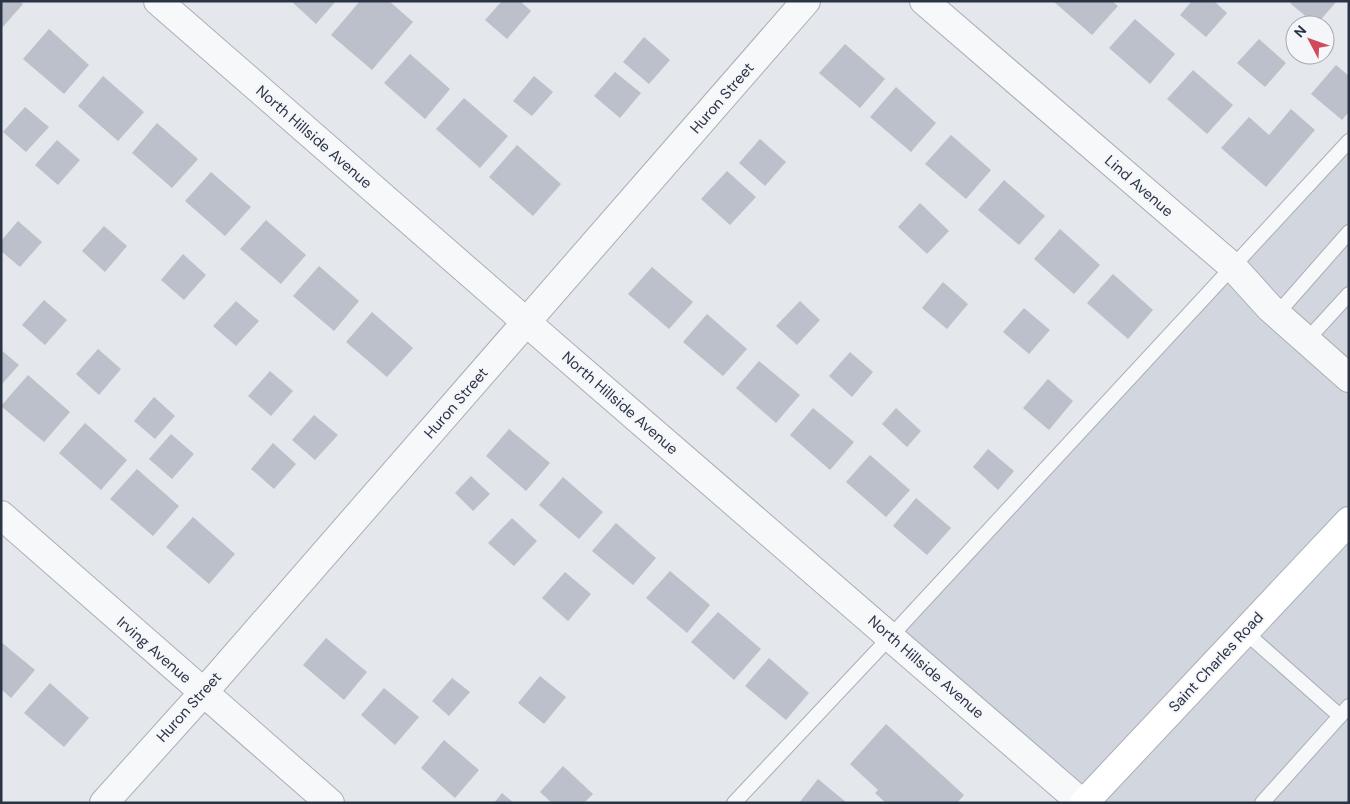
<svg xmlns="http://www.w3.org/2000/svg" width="1350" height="804" viewBox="0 0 1350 804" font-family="'DM Sans',sans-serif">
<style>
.built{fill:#d2d6de}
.building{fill:#bbc0ca}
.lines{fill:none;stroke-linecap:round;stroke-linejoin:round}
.lane-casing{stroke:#a9aeb7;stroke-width:16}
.street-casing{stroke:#a9aeb7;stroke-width:30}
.secondary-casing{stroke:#a9aeb7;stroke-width:30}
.lane{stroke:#f7f8fa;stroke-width:14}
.street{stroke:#f7f8fa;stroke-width:28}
.secondary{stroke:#fff;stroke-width:28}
.labels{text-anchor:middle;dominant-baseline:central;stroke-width:4;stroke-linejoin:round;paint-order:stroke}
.street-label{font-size:15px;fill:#2b3445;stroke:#f4f6f9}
</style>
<rect width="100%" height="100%" fill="#e4e7ec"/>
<g class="built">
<polygon points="1349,130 1349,513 1077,803 882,640"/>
<polygon points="1349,535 1349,803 1097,803"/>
</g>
<g class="building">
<polygon points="1,1 19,1 23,4 1,29"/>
<polygon points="291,1 336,1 316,24"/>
<polygon points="360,1 389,1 413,22 372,70 331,35"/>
<polygon points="502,1 520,1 531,11 507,39 485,20"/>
<polygon points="1053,1 1112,1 1118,6 1092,35"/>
<polygon points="1192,1 1214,1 1227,13 1206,37 1180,15"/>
<polygon points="1292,1 1337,1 1316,25 1290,3"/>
<polygon points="1135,19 1175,54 1150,84 1109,48"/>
<polygon points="49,29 89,65 64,94 23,59"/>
<polygon points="644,37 670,60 649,84 623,62"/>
<polygon points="1259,39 1286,63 1265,87 1237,63"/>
<polygon points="845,44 885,79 860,108 819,73"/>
<polygon points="410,54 450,89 425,119 384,83"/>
<polygon points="1336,65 1349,76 1349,112 1342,120 1311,94"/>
<polygon points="1193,70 1233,105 1207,134 1167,99"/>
<polygon points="615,72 641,93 620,118 594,96"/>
<polygon points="103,76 144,112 118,141 78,106"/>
<polygon points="534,76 553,92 532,116 513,101"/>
<polygon points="896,87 936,123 911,152 870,117"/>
<polygon points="464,98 508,136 480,168 436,129"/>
<polygon points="25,107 49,127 26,152 3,132"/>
<polygon points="1291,109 1315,130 1266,187 1221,148 1249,117 1269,135"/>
<polygon points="157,123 198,159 172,188 132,153"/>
<polygon points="951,135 991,170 966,199 925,164"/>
<polygon points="760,139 786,162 765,186 739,163"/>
<polygon points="57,140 80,160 58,185 35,165"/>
<polygon points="517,145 561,184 533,216 489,177"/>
<polygon points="727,171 756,197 730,225 701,199"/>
<polygon points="211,172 251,207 225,236 185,201"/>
<polygon points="1004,180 1045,216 1019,245 978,210"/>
<polygon points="920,203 949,231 927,254 898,227"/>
<polygon points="266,220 306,255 281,284 240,249"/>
<polygon points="18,221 42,242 20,267 1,251 1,241"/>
<polygon points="104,226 127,246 105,272 82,251"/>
<polygon points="1060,229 1100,265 1074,294 1034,259"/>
<polygon points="183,254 206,275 184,300 161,280"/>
<polygon points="319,266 359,301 334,331 293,296"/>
<polygon points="652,267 693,302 669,329 628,294"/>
<polygon points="1113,274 1153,310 1128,339 1087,303"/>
<polygon points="943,282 968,304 947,329 922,308"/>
<polygon points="44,300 67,320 45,345 22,325"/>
<polygon points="236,301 259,321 236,346 213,326"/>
<polygon points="800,301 820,320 797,345 776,326"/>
<polygon points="1024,308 1050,330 1029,354 1003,332"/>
<polygon points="372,312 413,348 387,377 346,342"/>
<polygon points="707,314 747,349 723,376 683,342"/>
<polygon points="98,349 121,369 99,395 76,374"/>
<polygon points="1,350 19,365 1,385"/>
<polygon points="850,352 873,372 852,397 829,376"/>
<polygon points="759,361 800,395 776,423 736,388"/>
<polygon points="270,371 293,391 271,416 248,396"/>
<polygon points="28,375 70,412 44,442 1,406"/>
<polygon points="1048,379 1073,401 1049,430 1023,408"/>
<polygon points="154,397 175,416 155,439 134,421"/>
<polygon points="813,408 854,442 830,470 790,435"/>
<polygon points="896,408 921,431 907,447 882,424"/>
<polygon points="314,415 338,435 315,460 292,440"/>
<polygon points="85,423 127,460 101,490 59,453"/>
<polygon points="509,429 550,463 526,491 486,456"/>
<polygon points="171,434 194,454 172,479 149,459"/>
<polygon points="273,443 296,464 274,489 251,469"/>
<polygon points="988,449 1014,471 998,490 973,467"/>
<polygon points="870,455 910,490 886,517 846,482"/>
<polygon points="137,469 179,506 153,536 110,499"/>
<polygon points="471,476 490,494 473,511 455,493"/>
<polygon points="563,477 603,512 579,539 539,505"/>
<polygon points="916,498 951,528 927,555 893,526"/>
<polygon points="193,517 235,554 209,584 166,547"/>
<polygon points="512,518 537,541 514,566 488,543"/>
<polygon points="616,523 656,558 633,585 592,551"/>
<polygon points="670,571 710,605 687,633 646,598"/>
<polygon points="565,572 591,594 568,621 542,598"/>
<polygon points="718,612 761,649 734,680 691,642"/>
<polygon points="326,638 367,672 344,700 303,665"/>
<polygon points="1,642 35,670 11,698 1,689"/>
<polygon points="769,658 809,693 786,720 745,686"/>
<polygon points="540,676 566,697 544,724 518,703"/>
<polygon points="452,678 470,692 449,716 432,701"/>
<polygon points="50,683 89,718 64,747 24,713"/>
<polygon points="384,688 419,717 395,745 361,715"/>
<polygon points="886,724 964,795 957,803 886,803 875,793 878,790 850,764"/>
<polygon points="444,740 479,770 455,798 421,768"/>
<polygon points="563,766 593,794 584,803 552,803 540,792"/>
<polygon points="818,779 847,803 799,803"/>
<polygon points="502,793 514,803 494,803"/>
</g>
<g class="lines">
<defs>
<g id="lane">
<polyline points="1277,314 1349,232"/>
<polyline points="1307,340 1349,294"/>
<polyline points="1244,631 1340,716"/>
<polyline points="734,803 891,636 1349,141"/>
<polyline points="1262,803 1349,706"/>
</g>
<g id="street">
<polyline points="158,1 556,348 1082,803"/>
<polyline points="924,1 1232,266 1270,308 1349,378"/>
<polyline points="1,515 330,803"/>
<polyline points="104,803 203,693 806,1"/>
</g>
<polyline id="secondary" points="1084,803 1349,521"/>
</defs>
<use href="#lane" class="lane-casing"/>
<use href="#street" class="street-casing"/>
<use href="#secondary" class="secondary-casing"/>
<use href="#lane" class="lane"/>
<use href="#street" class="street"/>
<use href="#secondary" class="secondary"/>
</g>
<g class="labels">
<g class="street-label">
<text transform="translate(722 98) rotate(-49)">Huron Street</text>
<text transform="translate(314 137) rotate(41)">North Hillside Avenue</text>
<text transform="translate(1139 186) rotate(41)">Lind Avenue</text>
<text transform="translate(456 403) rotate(-49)">Huron Street</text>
<text transform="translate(620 403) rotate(41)">North Hillside Avenue</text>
<text transform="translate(154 650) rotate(41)">Irving Avenue</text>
<text transform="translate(1216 662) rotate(-47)">Saint Charles Road</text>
<text transform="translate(926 667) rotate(41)">North Hillside Avenue</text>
<text transform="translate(189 707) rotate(-48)">Huron Street</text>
</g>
</g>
<rect width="1350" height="804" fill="none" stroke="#2b3445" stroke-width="5"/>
<g transform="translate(1310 40) rotate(311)"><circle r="24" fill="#f4f6f9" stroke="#a4a8b1"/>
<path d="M0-4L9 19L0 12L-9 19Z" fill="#d1495b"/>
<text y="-8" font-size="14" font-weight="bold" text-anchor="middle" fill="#2b3445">N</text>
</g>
</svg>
